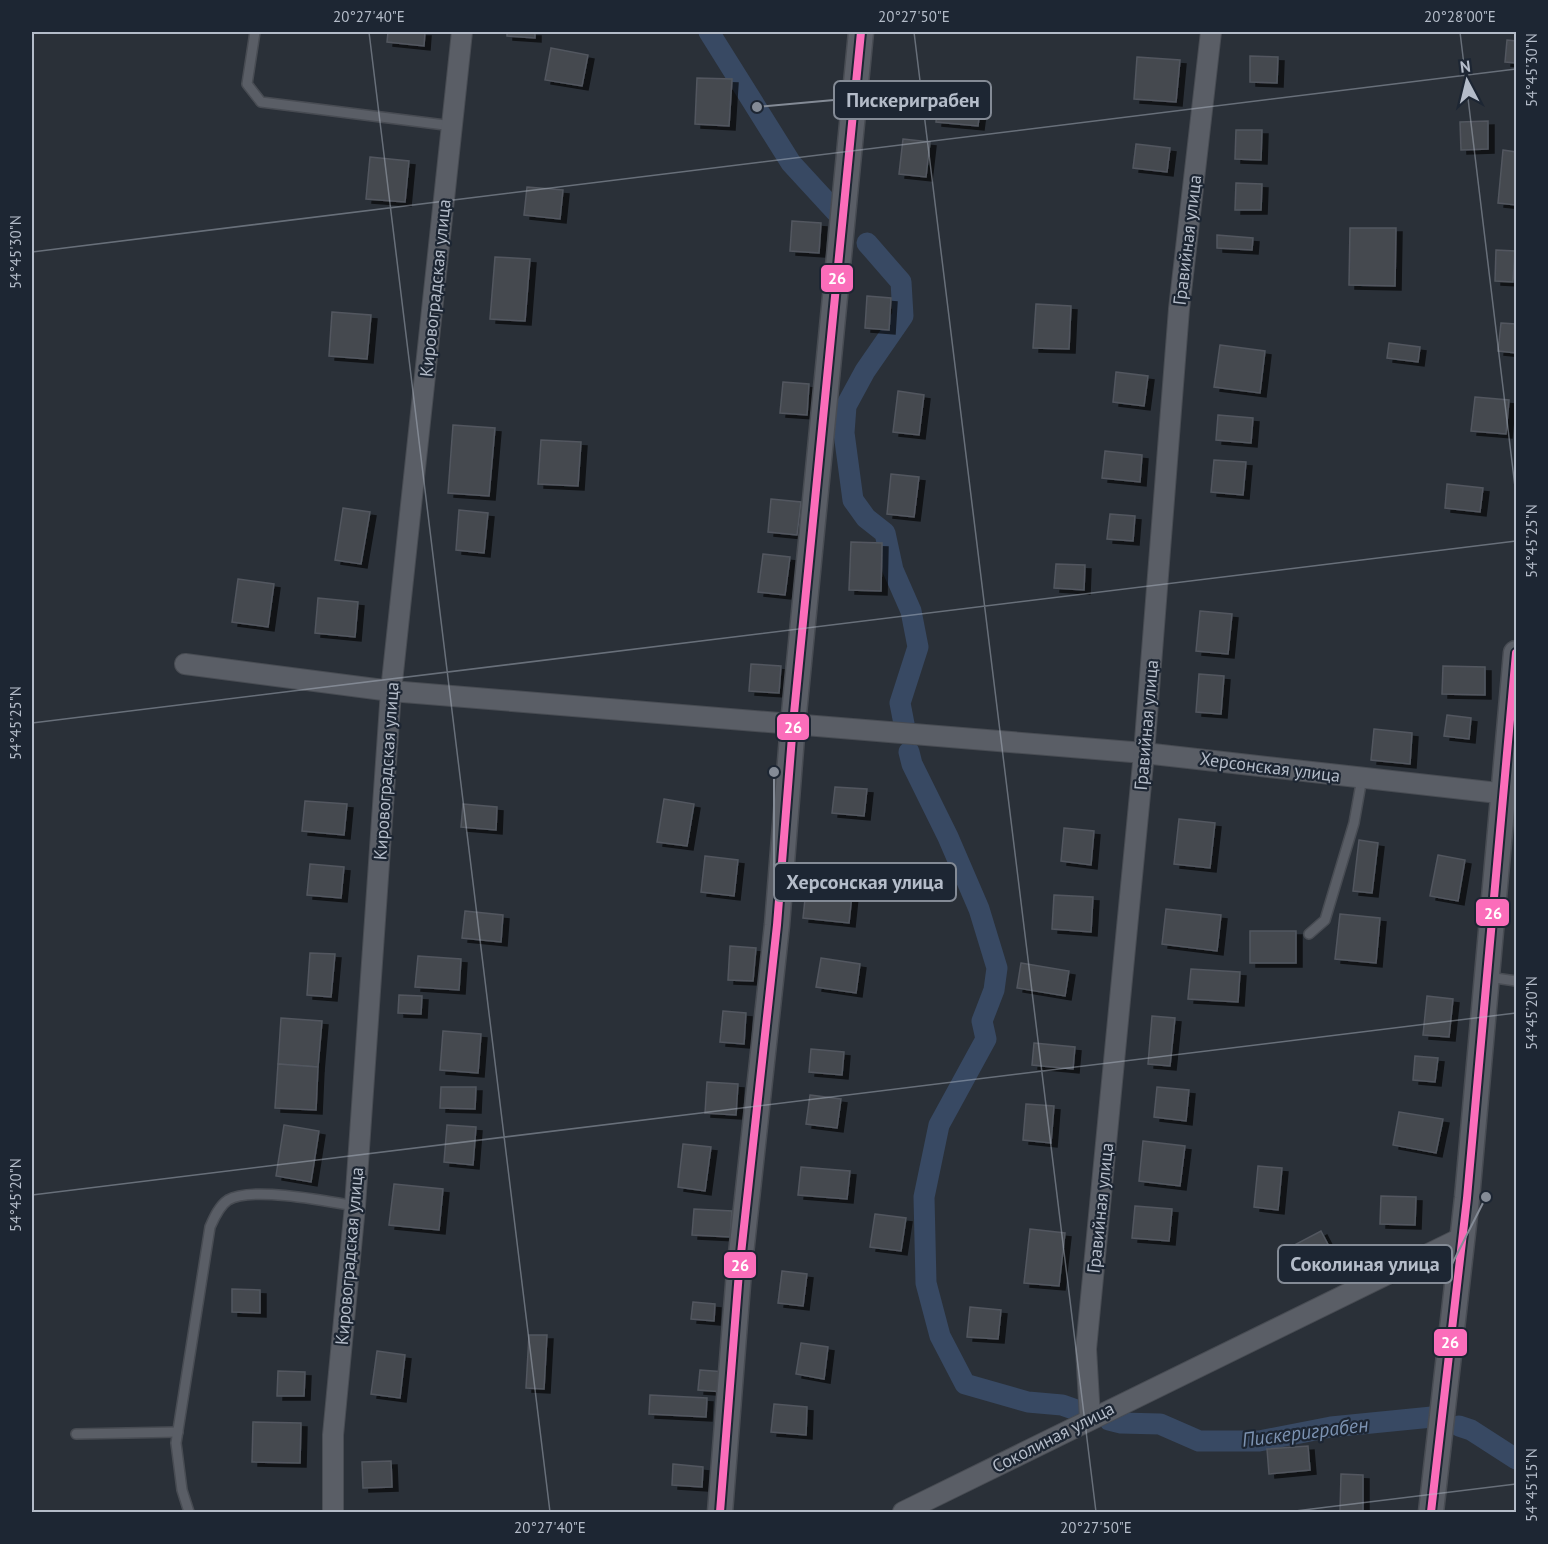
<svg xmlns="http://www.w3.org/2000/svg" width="1548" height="1544" viewBox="0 0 1548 1544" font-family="'PT Sans',sans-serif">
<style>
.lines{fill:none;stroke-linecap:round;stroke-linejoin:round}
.canal{stroke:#384963;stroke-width:21}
.building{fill:#444950;stroke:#52575f;stroke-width:1.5;filter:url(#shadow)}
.service-casing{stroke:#484c53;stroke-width:12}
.minor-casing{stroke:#484c53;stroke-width:22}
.tertiary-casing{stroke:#484c53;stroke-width:27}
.service{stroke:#5a5e66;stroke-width:9}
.minor{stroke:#5a5e66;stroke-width:20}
.tertiary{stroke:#5a5e66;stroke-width:24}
.bus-1-casing{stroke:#1d2633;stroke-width:12}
.bus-1{stroke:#fb6dba;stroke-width:8}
.ticks{fill:none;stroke:#b4bcc9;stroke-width:1.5;stroke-opacity:0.45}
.labels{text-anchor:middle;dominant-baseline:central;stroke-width:4.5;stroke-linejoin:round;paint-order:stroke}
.street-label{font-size:18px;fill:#b4bcc9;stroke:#1d2633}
.water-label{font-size:20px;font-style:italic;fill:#7c92b1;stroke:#1d2633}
.leader{fill:none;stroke:#848b96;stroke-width:2}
.callout-dot{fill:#848b96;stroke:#1d2633;stroke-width:2}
.callout{fill:#1d2633;stroke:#848b96;stroke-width:2}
.callout-label{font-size:20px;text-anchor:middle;font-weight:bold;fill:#b4bcc9}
.line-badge{stroke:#1d2633;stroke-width:2}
.badge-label{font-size:16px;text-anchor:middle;font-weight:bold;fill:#fff}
.neatline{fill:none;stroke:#b4bcc9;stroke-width:2}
.ticks-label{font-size:15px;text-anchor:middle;fill:#b4bcc9}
</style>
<defs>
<filter id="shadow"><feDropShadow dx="6" dy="4" stdDeviation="0" flood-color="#0009"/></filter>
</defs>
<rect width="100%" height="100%" fill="#2a3038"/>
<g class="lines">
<g class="canal">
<polyline points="709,32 791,163 837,213"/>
<polyline points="867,243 901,282 903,316 865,371 846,406 844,433 853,500 866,518 885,533 893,570 911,611 918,647 900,703 905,729"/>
<polyline points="909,752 912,764 948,837 979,909 997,968 994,990 982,1021 986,1039 939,1125 924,1197 926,1283 940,1336 965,1384 1028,1402 1062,1405 1082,1412"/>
<polyline points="1109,1420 1121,1423 1160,1424 1199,1441 1259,1441 1331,1427 1432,1417"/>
<polyline points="1459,1426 1471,1430 1516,1459"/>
</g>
</g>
<g class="building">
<polygon points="388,32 425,32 424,46 387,42"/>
<polygon points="507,32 535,32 535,38 507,36"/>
<polygon points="1507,40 1516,41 1516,63 1505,62"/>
<polygon points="551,48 588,55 582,86 545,80"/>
<polygon points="1250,56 1278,57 1277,83 1250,82"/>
<polygon points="1137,57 1180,60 1176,102 1134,99"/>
<polygon points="697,78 732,79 729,126 695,124"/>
<polygon points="939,91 982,95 978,126 936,122"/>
<polygon points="1488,121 1488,149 1461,150 1460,122"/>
<polygon points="1236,130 1262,130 1261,160 1235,159"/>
<polygon points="903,139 930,142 926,177 899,174"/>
<polygon points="1136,144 1170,148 1167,172 1133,168"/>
<polygon points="1503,150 1516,152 1516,205 1498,203"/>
<polygon points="370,157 409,161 405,202 366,199"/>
<polygon points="1236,183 1262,184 1261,210 1235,210"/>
<polygon points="527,187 563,190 560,219 524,215"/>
<polygon points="792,221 821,223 819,253 790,251"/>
<polygon points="1350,228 1396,228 1395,286 1349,285"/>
<polygon points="1217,235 1253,238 1252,250 1217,248"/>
<polygon points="1496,250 1515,251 1513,282 1495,281"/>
<polygon points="495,257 530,259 525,321 490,319"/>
<polygon points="867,296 891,298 889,330 865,328"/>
<polygon points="1036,304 1071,306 1069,349 1033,348"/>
<polygon points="332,312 371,315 367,359 329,356"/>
<polygon points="1501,323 1516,324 1516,353 1498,351"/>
<polygon points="1389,343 1420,347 1418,362 1387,358"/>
<polygon points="1220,345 1265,351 1260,393 1214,387"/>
<polygon points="1116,372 1148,376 1144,406 1113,402"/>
<polygon points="783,382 809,384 807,415 780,413"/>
<polygon points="898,391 924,395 919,435 893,432"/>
<polygon points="1475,397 1509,400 1506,434 1471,431"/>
<polygon points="1218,415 1253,418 1251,443 1216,440"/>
<polygon points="453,425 495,428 489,496 448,493"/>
<polygon points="541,440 581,442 578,486 538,484"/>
<polygon points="1105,451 1142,455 1140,482 1102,478"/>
<polygon points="1214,460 1246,462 1243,495 1211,492"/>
<polygon points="891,474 919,477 914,517 887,514"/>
<polygon points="1447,484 1483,488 1480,512 1445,508"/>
<polygon points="771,499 801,502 797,535 768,532"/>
<polygon points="343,508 370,512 361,564 335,560"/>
<polygon points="459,510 488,513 484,553 456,550"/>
<polygon points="1110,514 1135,516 1133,541 1107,539"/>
<polygon points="851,542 882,543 881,591 849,590"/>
<polygon points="763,554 790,557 785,595 758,592"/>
<polygon points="1056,564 1085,565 1084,590 1054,588"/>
<polygon points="238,579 274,584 268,627 232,622"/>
<polygon points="318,598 358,602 355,637 315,633"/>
<polygon points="1200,611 1232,614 1228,654 1196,651"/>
<polygon points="751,664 781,666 779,693 749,691"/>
<polygon points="1443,666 1485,667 1485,695 1442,694"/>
<polygon points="1199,674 1224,676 1221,714 1196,712"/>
<polygon points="1447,715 1471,718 1469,739 1444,736"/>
<polygon points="1374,729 1412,733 1410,764 1371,760"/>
<polygon points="835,787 867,789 864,816 832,813"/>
<polygon points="664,799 694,804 687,846 657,842"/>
<polygon points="305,801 347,804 344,835 302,831"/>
<polygon points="463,804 497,807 496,830 461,827"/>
<polygon points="1179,819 1215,823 1210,868 1174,864"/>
<polygon points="1064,828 1094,831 1091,865 1061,861"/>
<polygon points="1359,840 1378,843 1372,893 1353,891"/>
<polygon points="1438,855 1465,860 1458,901 1430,896"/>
<polygon points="705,856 738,860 734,896 701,892"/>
<polygon points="310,864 344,867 341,898 307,895"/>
<polygon points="807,880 853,885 849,923 803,918"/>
<polygon points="1054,895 1093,897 1091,932 1052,929"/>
<polygon points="1166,909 1221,915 1217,951 1162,944"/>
<polygon points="465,911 503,915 501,942 462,938"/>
<polygon points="1340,914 1380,918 1376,963 1335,959"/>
<rect x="1250" y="931" width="46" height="32"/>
<polygon points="730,946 756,948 753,981 728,980"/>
<polygon points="310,953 335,954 331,997 307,995"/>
<polygon points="418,956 461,959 459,990 415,987"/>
<polygon points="821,958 860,964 856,993 816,987"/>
<polygon points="1021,963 1069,971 1065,996 1017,988"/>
<polygon points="1191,969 1240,972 1238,1002 1188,999"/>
<polygon points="399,995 422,996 421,1014 398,1013"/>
<polygon points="1427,996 1453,999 1449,1037 1423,1035"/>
<polygon points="723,1011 746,1013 744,1044 720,1042"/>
<polygon points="1152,1016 1175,1018 1170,1066 1148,1064"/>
<polygon points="281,1018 322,1021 318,1067 278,1064"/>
<polygon points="443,1031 481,1034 478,1073 440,1070"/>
<polygon points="1034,1043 1075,1047 1073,1069 1032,1065"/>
<polygon points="811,1049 844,1052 842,1075 809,1072"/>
<polygon points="1415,1056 1438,1058 1435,1082 1413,1080"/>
<polygon points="278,1064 318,1067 316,1110 275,1108"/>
<polygon points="707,1082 738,1084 736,1115 705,1113"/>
<polygon points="441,1087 476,1087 475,1109 440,1108"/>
<polygon points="1157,1087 1189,1090 1186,1121 1154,1117"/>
<polygon points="810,1095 841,1099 837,1128 806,1124"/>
<polygon points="1026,1104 1054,1106 1051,1143 1023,1140"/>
<polygon points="1399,1112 1443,1119 1436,1153 1393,1145"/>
<polygon points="284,1125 319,1131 311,1182 276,1176"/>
<polygon points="447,1125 476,1127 473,1165 444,1162"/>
<polygon points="1143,1141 1185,1146 1180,1186 1139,1181"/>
<polygon points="683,1144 711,1147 705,1191 678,1187"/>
<polygon points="1258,1166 1282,1168 1278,1210 1254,1207"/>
<polygon points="801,1167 850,1171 847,1199 798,1195"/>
<polygon points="394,1184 443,1189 439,1230 389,1225"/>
<polygon points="1381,1196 1416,1197 1415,1225 1380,1224"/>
<polygon points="1135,1206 1172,1209 1169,1241 1132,1238"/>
<polygon points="694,1209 732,1211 730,1237 692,1235"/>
<polygon points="875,1214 906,1218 901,1251 870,1247"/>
<polygon points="1030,1229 1065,1233 1059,1286 1024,1283"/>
<polygon points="1321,1231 1333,1254 1293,1275 1281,1252"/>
<polygon points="782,1271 807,1274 803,1306 778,1303"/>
<polygon points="232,1289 260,1290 260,1313 232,1312"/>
<polygon points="693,1302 715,1304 714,1321 691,1319"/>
<polygon points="970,1307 1001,1310 998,1339 967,1337"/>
<polygon points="529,1335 547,1335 544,1389 526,1388"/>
<polygon points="801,1343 828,1347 824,1379 796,1374"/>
<polygon points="377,1351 405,1355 400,1398 371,1394"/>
<polygon points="700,1370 726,1372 724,1392 698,1390"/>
<polygon points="278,1371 305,1372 304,1396 277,1396"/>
<polygon points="650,1395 707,1398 706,1417 649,1414"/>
<polygon points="774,1404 807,1407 806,1435 771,1432"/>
<polygon points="253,1422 301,1423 300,1463 252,1462"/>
<polygon points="1308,1446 1310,1470 1269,1474 1267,1449"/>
<polygon points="391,1461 392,1487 363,1488 362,1462"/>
<polygon points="673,1464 703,1467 702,1487 672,1485"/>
<polygon points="1341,1474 1363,1475 1363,1512 1340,1512"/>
</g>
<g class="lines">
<defs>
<g id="service">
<polyline points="255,32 247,84 261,102 453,126"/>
<polyline points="1309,934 1325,920 1354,823 1362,778"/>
<polyline points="1488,977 1516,981"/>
<polyline points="76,1434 178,1432"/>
<path d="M189,1512L182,1490L176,1443L210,1227C214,1218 219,1206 228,1200C251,1186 327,1201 355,1206"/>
</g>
<g id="minor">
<polyline points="185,664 391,691 1144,753 1516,795"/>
<polyline points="1090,1418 1086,1349 1144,753 1179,309 1211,32"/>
<polyline points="333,1512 333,1435 355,1206 391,691 462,32"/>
<polyline points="903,1512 1463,1237"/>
</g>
<g id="tertiary">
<polyline points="720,1512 739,1272 777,925 793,724 861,32"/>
<polyline points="1431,1512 1467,1198 1516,653"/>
</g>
</defs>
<use href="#service" class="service-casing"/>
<use href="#minor" class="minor-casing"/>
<use href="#tertiary" class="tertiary-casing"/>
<use href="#service" class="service"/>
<use href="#minor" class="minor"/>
<use href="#tertiary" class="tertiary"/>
<defs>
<g id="bus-1">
<polyline points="720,1512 739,1272 777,925 793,724 861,32"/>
<polyline points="1431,1512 1467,1198 1516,653"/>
</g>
</defs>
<use href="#bus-1" class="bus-1-casing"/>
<use href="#bus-1" class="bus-1"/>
</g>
<path class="ticks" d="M369,32L550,1512M914,32L1096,1512M1460,32L1516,495M32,252L1516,69M32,723L1516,541M32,1195L1516,1013M1287,1512L1516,1484"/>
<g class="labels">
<g class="street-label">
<text transform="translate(1187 240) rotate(-83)">Гравийная улица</text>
<text transform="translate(435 288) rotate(-84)">Кировоградская улица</text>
<text transform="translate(1146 725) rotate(-85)">Гравийная улица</text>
<text transform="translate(1270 767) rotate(7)">Херсонская улица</text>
<text transform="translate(386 771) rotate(-86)">Кировоградская улица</text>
<text transform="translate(1100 1208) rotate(-84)">Гравийная улица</text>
<text transform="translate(349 1256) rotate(-85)">Кировоградская улица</text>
<text transform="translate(1053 1437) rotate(-27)">Соколиная улица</text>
</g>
<g class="water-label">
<text transform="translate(1305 1432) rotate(-7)">Пискериграбен</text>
</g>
</g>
<path class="leader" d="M757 107L834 100M774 772L774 882M1486 1197L1452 1264"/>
<g class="callout-dot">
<circle cx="757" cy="107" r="6"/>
<circle cx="774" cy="772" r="6"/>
<circle cx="1486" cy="1197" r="6"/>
</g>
<g class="callout">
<rect x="834" y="81" width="157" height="38" rx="6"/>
<rect x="774" y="863" width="182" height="38" rx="6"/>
<rect x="1278" y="1245" width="174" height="38" rx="6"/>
</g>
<g class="callout-label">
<text x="913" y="107">Пискериграбен</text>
<text x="865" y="889">Херсонская улица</text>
<text x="1365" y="1271">Соколиная улица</text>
</g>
<g class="line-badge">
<rect x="820" y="264" width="34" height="29" rx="6" fill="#fb6dba"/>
<rect x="776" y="713" width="34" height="28" rx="6" fill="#fb6dba"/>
<rect x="1475" y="898" width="35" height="29" rx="6" fill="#fb6dba"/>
<rect x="723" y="1251" width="34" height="28" rx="6" fill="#fb6dba"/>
<rect x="1433" y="1328" width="35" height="29" rx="6" fill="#fb6dba"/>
</g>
<g class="badge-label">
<text x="837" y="284">26</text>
<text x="793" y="733">26</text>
<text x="1493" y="919">26</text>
<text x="740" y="1271">26</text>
<text x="1450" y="1348">26</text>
</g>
<rect width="1548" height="1544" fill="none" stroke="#1d2633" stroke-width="66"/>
<g transform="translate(1467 81) rotate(353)" stroke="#1d2633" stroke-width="4.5" paint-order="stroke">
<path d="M0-4.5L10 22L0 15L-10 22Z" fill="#b4bcc9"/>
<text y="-9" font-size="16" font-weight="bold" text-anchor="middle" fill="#b4bcc9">N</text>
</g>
<rect x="33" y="33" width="1482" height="1478" class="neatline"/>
<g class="ticks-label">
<text x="369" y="22">20°27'40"E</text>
<text x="914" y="22">20°27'50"E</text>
<text x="1460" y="22">20°28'00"E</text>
<text transform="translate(1532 70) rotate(-90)" y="5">54°45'30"N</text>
<text transform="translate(16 252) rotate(-90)" y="5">54°45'30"N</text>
<text transform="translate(1532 541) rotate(-90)" y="5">54°45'25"N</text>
<text transform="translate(16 723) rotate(-90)" y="5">54°45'25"N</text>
<text transform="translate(1532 1013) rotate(-90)" y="5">54°45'20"N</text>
<text transform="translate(16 1195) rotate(-90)" y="5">54°45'20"N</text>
<text transform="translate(1532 1485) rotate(-90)" y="5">54°45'15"N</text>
<text x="550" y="1533">20°27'40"E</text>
<text x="1096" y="1533">20°27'50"E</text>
</g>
</svg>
